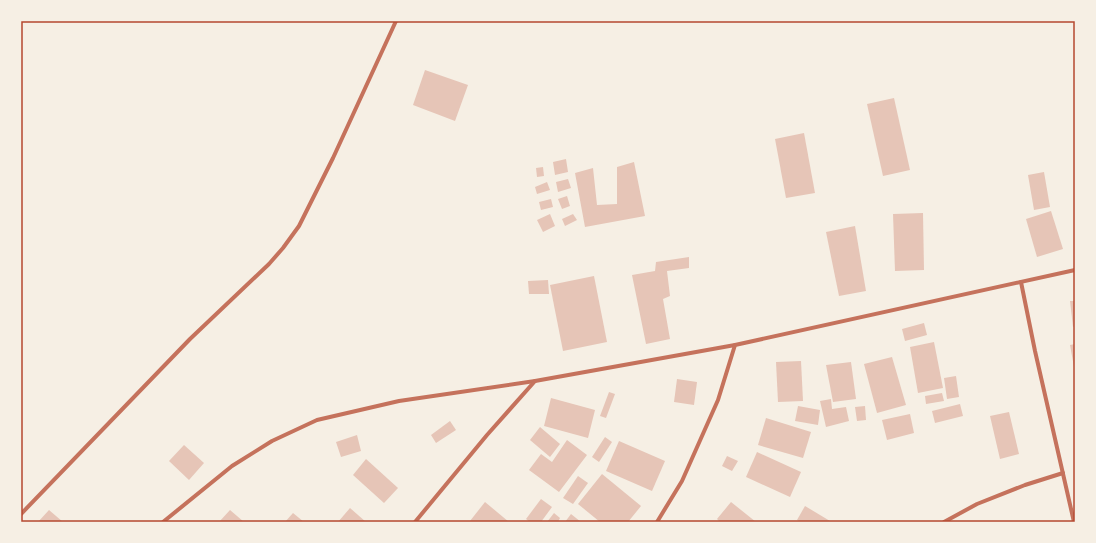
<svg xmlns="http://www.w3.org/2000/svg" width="1096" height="543" viewBox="0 0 1096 543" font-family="'Sofia Sans Condensed',sans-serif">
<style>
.building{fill:#e6c5b7}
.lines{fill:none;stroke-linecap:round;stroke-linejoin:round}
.minor{stroke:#c5725c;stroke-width:4}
.neatline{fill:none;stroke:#b5482f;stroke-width:1.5}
</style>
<rect width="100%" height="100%" fill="#f6efe4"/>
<g class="building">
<polygon points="425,70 468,85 455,121 413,105"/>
<polygon points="894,98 910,170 883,176 867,104"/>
<polygon points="804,133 815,193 786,198 775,139"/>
<polygon points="566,159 568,172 555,175 553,162"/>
<polygon points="634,162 645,216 585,227 575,173 593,168 597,205 617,204 617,167"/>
<polygon points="543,167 544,176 537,177 536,168"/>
<polygon points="1044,172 1050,207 1034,210 1028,175"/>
<polygon points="568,179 571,188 558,192 556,182"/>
<polygon points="547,182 550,190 537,194 535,187"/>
<polygon points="567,196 570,206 562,209 558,199"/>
<polygon points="551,199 553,207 541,210 539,202"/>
<polygon points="1051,211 1063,249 1037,257 1026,219"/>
<polygon points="923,213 924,270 895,271 893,214"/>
<polygon points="550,214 555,226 543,232 537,220"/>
<polygon points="573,214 577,220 565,226 562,219"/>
<polygon points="855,226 866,291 839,296 826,232"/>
<polygon points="689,257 689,268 667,271 670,296 663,299 670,339 646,344 632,275 655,271 656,262"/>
<polygon points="594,276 607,342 563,351 550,285"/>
<polygon points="548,280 549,294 529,294 528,281"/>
<polygon points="1070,301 1075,301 1075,326 1073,327"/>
<polygon points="924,323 927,335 905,341 902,329"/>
<polygon points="934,342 943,388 918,393 910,347"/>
<polygon points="1075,344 1075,367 1074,367 1070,345"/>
<polygon points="892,357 906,405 877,413 864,364"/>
<polygon points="801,361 803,401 778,402 776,362"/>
<polygon points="851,362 856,399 833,402 826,365"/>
<polygon points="956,376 959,397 947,399 944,378"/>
<polygon points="677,379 697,382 694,405 674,402"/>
<polygon points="609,392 615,394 606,418 600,416"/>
<polygon points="942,393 944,401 926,404 925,396"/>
<polygon points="551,398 595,410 588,438 544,426"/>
<polygon points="831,399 832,409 846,407 849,421 826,427 820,401"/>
<polygon points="960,404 963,416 935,423 932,411"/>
<polygon points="798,406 820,410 818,425 795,421"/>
<polygon points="865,406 866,420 857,421 855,407"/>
<polygon points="1009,412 1019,454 1000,459 990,416"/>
<polygon points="910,414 914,433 887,440 882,420"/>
<polygon points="766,418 811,432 803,458 758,445"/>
<polygon points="450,421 456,430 436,443 431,435"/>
<polygon points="540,427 560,444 550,457 530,440"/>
<polygon points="357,435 361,451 341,457 336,442"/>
<polygon points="605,437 612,442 599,462 592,457"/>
<polygon points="567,440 587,455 559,492 529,470 541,454 552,462"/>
<polygon points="619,441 665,461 652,491 606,471"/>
<polygon points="184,445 204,463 189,480 169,461"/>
<polygon points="757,452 801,472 790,497 746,477"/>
<polygon points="727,456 738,461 732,471 722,466"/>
<polygon points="366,459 398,488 384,503 353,475"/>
<polygon points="602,474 641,506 628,522 600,522 578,504"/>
<polygon points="578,476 588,483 573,504 563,498"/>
<polygon points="541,499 552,507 541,522 530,522 526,519"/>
<polygon points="485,502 509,522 470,521"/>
<polygon points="731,502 756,522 720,522 717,519"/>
<polygon points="805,506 830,521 829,522 801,522 797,520"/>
<polygon points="350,508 366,522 338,522"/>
<polygon points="49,510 63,522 38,522"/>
<polygon points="230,510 244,522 219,522"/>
<polygon points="293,513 304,522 285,522"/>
<polygon points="554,513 560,518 558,522 547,522"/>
<polygon points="571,514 581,522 565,522"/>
</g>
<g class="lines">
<g class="minor">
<polyline points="1021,282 1035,351 1074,522"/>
<polyline points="21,514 190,339 269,264 283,248 299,226 333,158 396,21"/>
<polyline points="163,522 232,466 272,441 317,420 399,401 535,381"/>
<polyline points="415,522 487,435 535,381 735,345"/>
<polyline points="657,522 682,481 718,400 735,345 1075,270"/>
<polyline points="944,522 977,504 1025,485 1063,473"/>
</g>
</g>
<rect width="1096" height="543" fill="none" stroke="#f6efe4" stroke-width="44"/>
<rect x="22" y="22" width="1052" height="499" class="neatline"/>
</svg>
